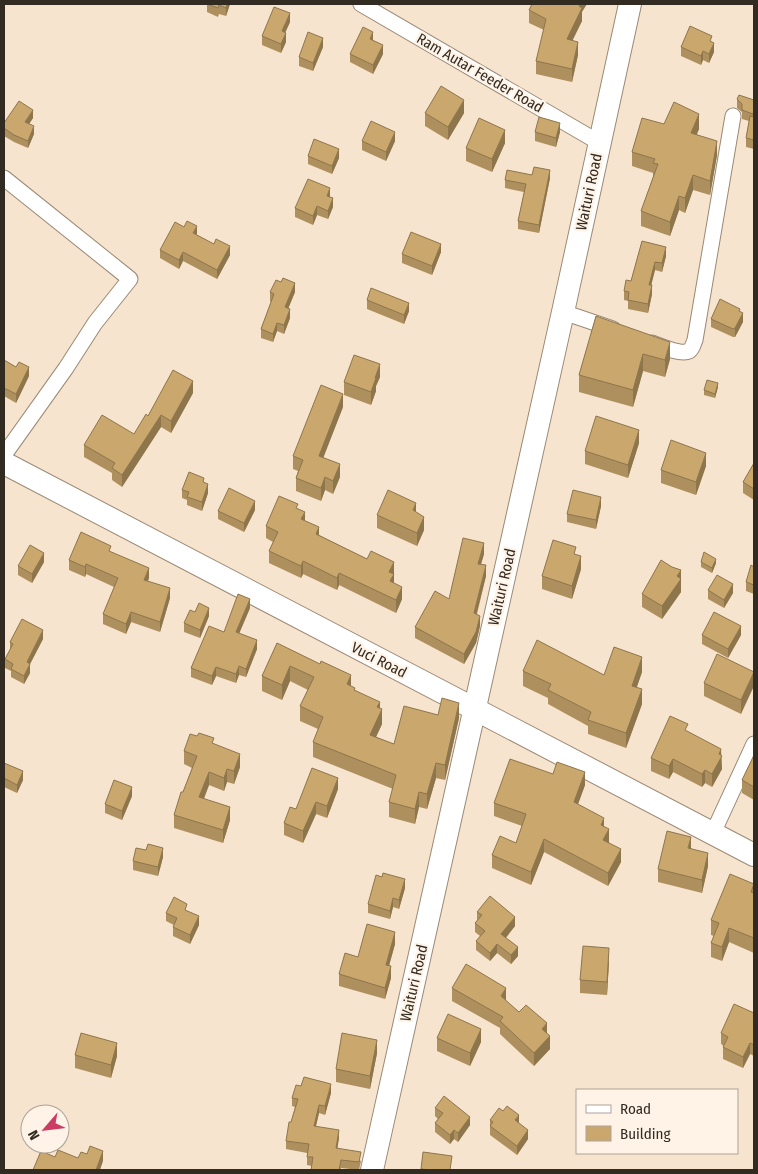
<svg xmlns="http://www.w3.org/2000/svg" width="758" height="1174" viewBox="0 0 758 1174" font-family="'Fira Sans Condensed',sans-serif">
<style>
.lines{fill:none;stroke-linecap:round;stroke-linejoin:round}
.minor-casing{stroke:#9a8975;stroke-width:17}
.secondary-casing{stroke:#9a8975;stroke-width:24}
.minor{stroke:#fff;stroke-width:15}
.secondary{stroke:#fff;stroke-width:22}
.wall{fill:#ae905e}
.shaded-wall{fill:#8d754c}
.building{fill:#caa76d;stroke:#8d754c}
.labels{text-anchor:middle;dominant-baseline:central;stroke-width:4.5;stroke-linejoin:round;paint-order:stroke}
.street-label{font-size:15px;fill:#322b22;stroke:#fef3e6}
</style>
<rect width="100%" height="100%" fill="#f7e4cf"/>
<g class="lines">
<defs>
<g id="minor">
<polyline points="361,4 600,143"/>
<polyline points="4,178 130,279 95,323 66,368 4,455"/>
<polyline points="563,312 613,329"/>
<path d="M652,343C660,346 681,355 689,351C693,348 693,344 695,340L733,116"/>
<polyline points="713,833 754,744"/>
</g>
<g id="secondary">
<polyline points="4,463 754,855"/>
<polyline points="372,1170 563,312 630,4"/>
</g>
</defs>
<use href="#minor" class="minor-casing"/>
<use href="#secondary" class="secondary-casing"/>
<use href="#minor" class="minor"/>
<use href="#secondary" class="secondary"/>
</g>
<g class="wall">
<polygon points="207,4 230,4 226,16 219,14 218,17 207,12"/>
<polygon points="529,10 582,12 582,21 572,40 578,55 572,82 536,74 536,61 544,30 529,23"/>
<polygon points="290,22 285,32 286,42 281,53 262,45 262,36"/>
<polygon points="373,40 383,54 373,74 350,62 350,54"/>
<polygon points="712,42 714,52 709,63 703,60 701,65 681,56 681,47"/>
<polygon points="323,47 313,71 299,66 299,57"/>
<polygon points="737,99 754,100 754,149 746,147 746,138 749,121 742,119 742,112 737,108"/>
<polygon points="425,113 464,113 448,140 425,126"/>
<polygon points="33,118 29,124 34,134 28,148 14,142 4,136 4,123"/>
<polygon points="664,124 699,129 697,134 717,155 710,195 693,190 685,213 679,210 670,236 641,226 641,211 653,177 653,173 632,166 632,152"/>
<polygon points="535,132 560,132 556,147 535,141"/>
<polygon points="362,141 395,141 386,161 362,150"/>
<polygon points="505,143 492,172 466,161 466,148"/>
<polygon points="308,156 339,158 332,174 308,164"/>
<polygon points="550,178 539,233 518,229 518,221 524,192 505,188 505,180"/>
<polygon points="330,197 333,207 328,219 317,215 313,225 295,217 295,208"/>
<polygon points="197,235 230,255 217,279 183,261 179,269 160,258 160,250"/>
<polygon points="642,241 666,256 662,272 655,270 651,285 652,294 648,313 628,309 628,301 624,300 624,291 631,281"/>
<polygon points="441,252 432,275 402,263 402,254"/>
<polygon points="270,292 295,292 288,309 290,318 284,334 277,331 273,342 261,338 261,329 271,302 270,301"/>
<polygon points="367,300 409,311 404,324 367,309"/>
<polygon points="740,312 743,322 735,337 733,337 711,327 711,319"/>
<polygon points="596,316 670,359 665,377 643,371 633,407 579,392 579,375"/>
<polygon points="4,360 29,376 16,403 4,396"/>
<polygon points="380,377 376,386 376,391 371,405 344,395 344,382"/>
<polygon points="718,387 715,398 704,395 704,390"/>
<polygon points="193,393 171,433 161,427 122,487 112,480 112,473 84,457 84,445 134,434 148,416"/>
<polygon points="343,407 323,457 340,477 333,494 325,490 321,501 296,491 296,478 298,471 293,469 293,456"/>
<polygon points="639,443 628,478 585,464 585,451"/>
<polygon points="754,463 754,500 743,493 743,482"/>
<polygon points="706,466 696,495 661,483 661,470"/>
<polygon points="204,483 208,493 202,511 187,505 187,500 182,498 182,490"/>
<polygon points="601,506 596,529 567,522 567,514"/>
<polygon points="298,509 305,521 319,535 367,559 394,562 394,583 402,599 396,613 339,585 337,590 303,574 301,578 269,563 269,551 273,542 266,538 266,526"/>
<polygon points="255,510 244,532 218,519 218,511"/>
<polygon points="416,512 424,530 417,546 377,528 377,515"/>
<polygon points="111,552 149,578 148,581 170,598 160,632 131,622 126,634 103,624 103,614 114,587 86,574 85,577 69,570 69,560"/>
<polygon points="484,554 481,564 486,576 477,614 480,626 476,643 464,664 415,638 415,627 449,599"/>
<polygon points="576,555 581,569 572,599 542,589 542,576"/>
<polygon points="44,562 32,583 18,575 18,566"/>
<polygon points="701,562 716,563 712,573 701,567"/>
<polygon points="754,567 754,594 746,591 746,582"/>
<polygon points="681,583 681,592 662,619 642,607 642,594"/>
<polygon points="708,590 733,593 724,608 708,599"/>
<polygon points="250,608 239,633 257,649 246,677 239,675 236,683 216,676 212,685 191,677 191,668 224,632"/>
<polygon points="209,616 200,638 184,632 184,623"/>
<polygon points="702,635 741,635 728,658 702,644"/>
<polygon points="43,639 30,664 30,673 24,684 11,677 11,671 5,668 5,659 10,650 10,642"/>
<polygon points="277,643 351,686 355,690 380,708 382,724 376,737 394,744 438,715 459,718 445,780 436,778 427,809 419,807 415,824 389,817 389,802 393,789 313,757 313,742 318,729 300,721 300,706 308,690 290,681 282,700 262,691 262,676"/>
<polygon points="523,671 604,675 642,672 637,687 642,704 626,748 588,734 588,726 548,704 548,698 523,686"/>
<polygon points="754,672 741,714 704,696 704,683"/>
<polygon points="688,732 721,756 722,769 712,787 705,783 702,787 673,772 669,779 651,771 651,758"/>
<polygon points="214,744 240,767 234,784 227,782 224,791 209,785 204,799 230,820 223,843 174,828 174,815 192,768 184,764 184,751"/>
<polygon points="754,755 754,800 742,793 742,780"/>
<polygon points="4,763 23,780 17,793 4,787"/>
<polygon points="553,774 585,785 578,804 604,827 609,842 621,862 608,886 544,852 531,885 492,868 492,855 516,843 522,826 494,816 494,803"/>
<polygon points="338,789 327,818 316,814 303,843 284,835 284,823 296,809"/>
<polygon points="132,796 122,820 105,813 105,804"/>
<polygon points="691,848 708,866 702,893 658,882 658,869"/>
<polygon points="163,857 158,876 133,870 133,861"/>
<polygon points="754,884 754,953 729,942 722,961 711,957 711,943 714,936 711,935 711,920"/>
<polygon points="405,888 399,909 393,907 390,919 368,913 368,904"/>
<polygon points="187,911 199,925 190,944 173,936 173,927 174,925 166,921 166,913"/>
<polygon points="477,912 515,926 506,938 518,956 511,964 497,953 490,961 476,950 476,941 480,936 475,932 475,923 477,921"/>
<polygon points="395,944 389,966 391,978 385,999 339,986 339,974 358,957"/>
<polygon points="609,961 607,995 580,993 580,980"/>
<polygon points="452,988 506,1001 519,1012 547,1033 550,1049 534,1066 500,1034 500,1028 452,1001"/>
<polygon points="754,1013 754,1056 750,1054 743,1068 723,1059 723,1047 724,1046 721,1044 721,1033"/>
<polygon points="437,1038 481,1042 470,1066 437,1051"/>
<polygon points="377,1053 370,1089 336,1082 336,1069"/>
<polygon points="75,1055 117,1056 111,1078 75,1068"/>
<polygon points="331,1093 325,1115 319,1113 316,1126 339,1138 337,1149 361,1161 359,1170 341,1168 341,1170 311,1170 312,1166 307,1165 307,1153 286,1149 286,1141 295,1107 292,1106 292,1098"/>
<polygon points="435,1108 470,1125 458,1142 454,1139 450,1144 435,1132 435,1123 438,1119 435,1116"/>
<polygon points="490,1120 519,1123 528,1139 517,1155 490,1135"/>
</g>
<g class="shaded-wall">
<polygon points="227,4 230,4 226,16 226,8"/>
<polygon points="580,4 587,4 582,12 582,21 567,52 567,39"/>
<polygon points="290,13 290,22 282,40 282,31"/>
<polygon points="373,32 373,41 370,39"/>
<polygon points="286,33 286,42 281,53 281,44"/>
<polygon points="323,38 323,47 313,71 313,63"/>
<polygon points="578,42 578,55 572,82 572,69"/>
<polygon points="714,43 714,52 709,63 709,54"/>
<polygon points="383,45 383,54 373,74 373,65"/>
<polygon points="703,51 703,60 701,65 701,56"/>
<polygon points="464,100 464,113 448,140 448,127"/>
<polygon points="33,110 33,118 25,130 25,122"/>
<polygon points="699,114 699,129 691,147 691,133"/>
<polygon points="560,123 560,132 556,147 556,138"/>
<polygon points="34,126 34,134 28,148 28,141"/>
<polygon points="505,130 505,143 492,172 492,159"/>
<polygon points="395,132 395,141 386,161 386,152"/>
<polygon points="717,141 717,155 710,195 710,181"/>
<polygon points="339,149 339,158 332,174 332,166"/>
<polygon points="550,170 550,178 539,233 539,225"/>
<polygon points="693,175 693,190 685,213 685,198"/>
<polygon points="330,188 330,197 327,196"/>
<polygon points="679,196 679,210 670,236 670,222"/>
<polygon points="333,198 333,207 328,219 328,211"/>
<polygon points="317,206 317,215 313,225 313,216"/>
<polygon points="197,226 197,235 193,233"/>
<polygon points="441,244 441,252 432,275 432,266"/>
<polygon points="230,246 230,255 217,279 217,270"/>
<polygon points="666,247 666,256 662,272 662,263"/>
<polygon points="183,252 183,261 179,269 179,260"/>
<polygon points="655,262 655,270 649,294 649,285"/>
<polygon points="295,283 295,292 285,316 285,307"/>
<polygon points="652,285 652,294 648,313 648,304"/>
<polygon points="409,303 409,311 404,324 404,315"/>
<polygon points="290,309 290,318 284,334 284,325"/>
<polygon points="743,313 743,322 735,337 735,328"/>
<polygon points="277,323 277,331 273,342 273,334"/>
<polygon points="670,342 670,359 665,377 665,360"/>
<polygon points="643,354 643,371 633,407 633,390"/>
<polygon points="380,364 380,377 376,386 376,391 371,405 371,392 375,378"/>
<polygon points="29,367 29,376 16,403 16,394"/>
<polygon points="193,381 193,393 171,433 171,421"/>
<polygon points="718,383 718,387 715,398 715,394"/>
<polygon points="343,394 343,407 319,469 319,456"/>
<polygon points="161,415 161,427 122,487 122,475"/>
<polygon points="639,430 639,443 628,478 628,465"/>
<polygon points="706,453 706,466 696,495 696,482"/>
<polygon points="340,464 340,477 333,494 333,481"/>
<polygon points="325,477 325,490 321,501 321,488"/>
<polygon points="208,484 208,493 202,511 202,502"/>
<polygon points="601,497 601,506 596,529 596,520"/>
<polygon points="255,501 255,510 244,532 244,523"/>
<polygon points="416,503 416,516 413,510"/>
<polygon points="305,512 305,524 301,519"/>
<polygon points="424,517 424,530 417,546 417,533"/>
<polygon points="319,527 319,540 316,534"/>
<polygon points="484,543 484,554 478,574 478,564"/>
<polygon points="44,553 44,562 32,583 32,574"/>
<polygon points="581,556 581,569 572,599 572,586"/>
<polygon points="716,559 716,563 712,573 712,568"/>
<polygon points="303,561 303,574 301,578 301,566"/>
<polygon points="394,562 394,586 390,593 389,572"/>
<polygon points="86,564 86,574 85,577 85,567"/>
<polygon points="486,565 486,576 474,623 474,613"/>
<polygon points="149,568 149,578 144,590 144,580"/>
<polygon points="681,570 681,592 662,619 662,606 677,576"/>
<polygon points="339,573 339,585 337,590 337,578"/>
<polygon points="733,584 733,593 724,608 724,600"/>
<polygon points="402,587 402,599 396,613 396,600"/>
<polygon points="170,588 170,598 160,632 160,622"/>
<polygon points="250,599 250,608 236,641 236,632"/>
<polygon points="209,608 209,616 200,638 200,630"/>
<polygon points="131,612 131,622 126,634 126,624"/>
<polygon points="480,616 480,626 476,643 464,664 464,654"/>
<polygon points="741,626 741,635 728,658 728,649"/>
<polygon points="43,630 43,639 30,664 30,673 24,684 24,676 27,662"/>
<polygon points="257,640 257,649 246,677 246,669"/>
<polygon points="642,657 642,672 632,700 632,686"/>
<polygon points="239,666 239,675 236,683 236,674"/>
<polygon points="290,666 290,681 282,700 282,685"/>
<polygon points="216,667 216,676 212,685 212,676"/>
<polygon points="754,673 754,686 741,714 741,700"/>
<polygon points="351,675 351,690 347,684"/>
<polygon points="642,689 642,704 626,748 626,733"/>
<polygon points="380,702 380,714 382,709 382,724 370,750 370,735 377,707"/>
<polygon points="459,703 459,718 445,780 445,765"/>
<polygon points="721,749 722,769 712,787 712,774 719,754"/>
<polygon points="240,754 240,767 234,784 234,771"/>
<polygon points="673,759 673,772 669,779 669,766"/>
<polygon points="436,763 436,778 427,809 427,794"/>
<polygon points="227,769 227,782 224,791 224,778"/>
<polygon points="705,770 705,783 702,787 702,774"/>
<polygon points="23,771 23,780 17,793 17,785"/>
<polygon points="209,772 209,785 199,810 199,797"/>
<polygon points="585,772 585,785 574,815 574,802"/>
<polygon points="338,778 338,789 327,818 327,806"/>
<polygon points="132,787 132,796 122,820 122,811"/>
<polygon points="419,792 419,807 415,824 415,809"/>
<polygon points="316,802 316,814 303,843 303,831"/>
<polygon points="230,807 230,820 223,843 223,830"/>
<polygon points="604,818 604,831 601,825"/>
<polygon points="609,829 609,842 603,853 603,840"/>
<polygon points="691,837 691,850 688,848"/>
<polygon points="544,839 544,852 531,885 531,872"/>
<polygon points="163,848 163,857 158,876 158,867"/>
<polygon points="621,849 621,862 608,886 608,873"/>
<polygon points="708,853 708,866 702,893 702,880"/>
<polygon points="405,879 405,888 399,909 399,900"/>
<polygon points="393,898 393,907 390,919 390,911"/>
<polygon points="199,916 199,925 190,944 190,935"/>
<polygon points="515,917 515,926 501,943 501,934"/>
<polygon points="729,928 729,942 722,961 722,947"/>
<polygon points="395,932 395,944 386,976 386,965"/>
<polygon points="497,944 497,953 490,961 490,953"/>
<polygon points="518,947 518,956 511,964 511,955"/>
<polygon points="609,948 609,961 607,995 607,982"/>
<polygon points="391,966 391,978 385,999 385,988"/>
<polygon points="506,988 506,1001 501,996"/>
<polygon points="547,1023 547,1036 542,1029"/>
<polygon points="481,1029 481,1042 470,1066 470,1053"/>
<polygon points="550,1036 550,1049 534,1066 534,1053"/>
<polygon points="377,1040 377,1053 370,1089 370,1076"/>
<polygon points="117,1043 117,1056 111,1078 111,1065"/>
<polygon points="750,1043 750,1054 743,1068 743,1057"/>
<polygon points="331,1084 331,1093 325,1115 325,1106"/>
<polygon points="319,1105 319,1113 314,1134 314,1126"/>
<polygon points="519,1115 519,1124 515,1120"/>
<polygon points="470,1117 470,1125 458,1142 458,1133"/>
<polygon points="339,1130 339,1138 336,1157 336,1148"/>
<polygon points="454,1130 454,1139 450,1144 450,1135"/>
<polygon points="528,1130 528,1139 517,1155 517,1146"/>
<polygon points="103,1151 103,1161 100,1170 96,1170"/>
</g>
<g class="building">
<polygon points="207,4 227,4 226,8 219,5 218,8"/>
<polygon points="532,4 580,4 579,6 582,8 567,39 578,42 572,69 536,61 546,19 529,10"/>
<polygon points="274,7 290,13 282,31 286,33 281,44 262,36"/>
<polygon points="690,26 712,36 710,41 714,43 709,54 703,51 701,56 681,47"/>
<polygon points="363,27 373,32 370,39 383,45 373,65 350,54"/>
<polygon points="308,32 323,38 313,63 299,57"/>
<polygon points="441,86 464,100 448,127 425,113"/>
<polygon points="739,95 754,100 754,110 753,114 742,110 742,104 737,99"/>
<polygon points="19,101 33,110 25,122 34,126 28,141 14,135 4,128 4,123"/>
<polygon points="674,102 699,114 691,133 717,141 710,181 693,175 685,198 679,196 670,222 641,211 658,164 653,163 655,159 632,152 642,118 664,124"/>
<polygon points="750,116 754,117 754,140 746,138"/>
<polygon points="539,117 560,123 556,138 535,132"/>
<polygon points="479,118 505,130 492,159 466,148"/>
<polygon points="371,121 395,132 386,152 362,141"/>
<polygon points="314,139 339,149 332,166 308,156"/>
<polygon points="534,167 550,170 539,225 518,221 526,184 505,180 507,170 532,175"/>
<polygon points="308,179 330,188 327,196 333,198 328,211 317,206 313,216 295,208"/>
<polygon points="187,221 197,226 193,233 214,244 216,239 230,246 217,270 183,252 179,260 160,250 175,222 184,227"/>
<polygon points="411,232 441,244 432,266 402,254"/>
<polygon points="642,241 666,247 662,263 655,262 649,285 652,285 648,304 628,300 629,292 624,291 626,280 631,281"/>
<polygon points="283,278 295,283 285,307 290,309 284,325 277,323 273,334 261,329 274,294 270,292 276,280 281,282"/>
<polygon points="371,288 409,303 404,315 367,300"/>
<polygon points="720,299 740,309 739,311 743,313 735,328 733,329 711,319"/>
<polygon points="596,316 670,342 665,360 643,354 633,390 579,375"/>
<polygon points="354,355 380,364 375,378 376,378 371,392 344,382"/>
<polygon points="4,360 16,367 19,362 29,367 16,394 4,388"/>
<polygon points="173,370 193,381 171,421 161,415 122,475 112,468 115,463 84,445 102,415 134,434 146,414 148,416"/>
<polygon points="707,380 718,383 715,394 704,390"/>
<polygon points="321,385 343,394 319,456 340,464 333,481 325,477 321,488 296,478 303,460 293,456"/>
<polygon points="596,416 639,430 628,465 585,451"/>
<polygon points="671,440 706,453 696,482 661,470"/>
<polygon points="754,463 754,489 743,482"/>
<polygon points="189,472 204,478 203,482 208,484 202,502 187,497 189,492 182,490"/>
<polygon points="229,488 255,501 244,523 218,511"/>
<polygon points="388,490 416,503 413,510 424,517 417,533 377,515"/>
<polygon points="573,490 601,497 596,520 567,514"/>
<polygon points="279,496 298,504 296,508 305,512 301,519 319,527 316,534 367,559 371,551 394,562 389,572 394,574 390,581 402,587 396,600 339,573 337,578 303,561 301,566 269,551 278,532 266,526"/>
<polygon points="81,532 111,546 109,551 149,568 144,580 170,588 160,622 131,612 126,624 103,614 118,578 86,564 85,567 69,560"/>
<polygon points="463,538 484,543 478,564 486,565 474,613 480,616 476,632 464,654 415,627 435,591 449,599"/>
<polygon points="553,540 576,547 574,554 581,556 572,586 542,576"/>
<polygon points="30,545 44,553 32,574 18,566"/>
<polygon points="704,552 716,559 712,568 701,562"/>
<polygon points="661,560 672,567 681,570 677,576 681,579 662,606 642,594"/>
<polygon points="751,565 754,567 754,585 746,582"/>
<polygon points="717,575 733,584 724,600 708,590"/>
<polygon points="238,594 250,599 236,632 257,640 246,669 239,666 236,674 216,667 212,676 191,668 209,626 224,632"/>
<polygon points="199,603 209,608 200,630 184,623 190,610 195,612"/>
<polygon points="714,612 741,626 728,649 702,635"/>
<polygon points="22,619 43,630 27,662 30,664 24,676 11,669 13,664 5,659 13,644 10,642"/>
<polygon points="537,640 604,675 614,647 642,657 632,686 642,689 626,733 588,720 591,712 548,690 551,684 523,671"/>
<polygon points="277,643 320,664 321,661 351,675 347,684 355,688 354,690 380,702 377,707 382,709 370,735 394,744 404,706 438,715 442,698 459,703 445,765 436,763 427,794 419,792 415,809 389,802 396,775 313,742 323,717 300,706 314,677 290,666 282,685 262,676"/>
<polygon points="717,654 754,672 741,700 704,683"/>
<polygon points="670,716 688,724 685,730 721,749 719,754 722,756 712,774 705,770 702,774 673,759 669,766 651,758"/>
<polygon points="199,733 214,738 212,743 240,754 234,771 227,769 224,778 209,772 199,797 230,807 223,830 174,815 181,792 183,792 197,756 184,751 190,734 197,736"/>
<polygon points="754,755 754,787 742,780"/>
<polygon points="510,759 553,774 557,762 585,772 574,802 604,818 601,825 609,829 603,840 621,849 608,873 544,839 531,872 492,855 500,836 516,843 526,814 494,803"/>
<polygon points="4,763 23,771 17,785 4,778"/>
<polygon points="312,768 338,778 327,806 316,802 303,831 284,823 290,807 296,809"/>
<polygon points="114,780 132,787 122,811 105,804"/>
<polygon points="667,831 691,837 688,848 708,853 702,880 658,869"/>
<polygon points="148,844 163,848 158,867 133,861 136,848 146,850"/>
<polygon points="383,873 405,879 399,900 393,898 390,911 368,904 376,875 382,877"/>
<polygon points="730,874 754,884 751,892 754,893 754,938 729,928 722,947 711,943 719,923 711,920"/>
<polygon points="490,896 515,917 501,934 518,947 511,955 497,944 490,953 476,941 485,931 475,923 482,915 477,912"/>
<polygon points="174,897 187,904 185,910 199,916 190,935 173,927 177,918 166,913"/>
<polygon points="367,924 395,932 386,965 391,966 385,988 339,974 345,953 358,957"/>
<polygon points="583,946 609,948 607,982 580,980"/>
<polygon points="466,964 506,988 501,996 519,1012 526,1005 547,1023 542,1029 550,1036 534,1053 500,1021 503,1017 452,988"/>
<polygon points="734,1004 754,1013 754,1045 750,1043 743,1057 723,1047 728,1037 721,1033"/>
<polygon points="448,1014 481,1029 470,1053 437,1038"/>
<polygon points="81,1033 117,1043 111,1065 75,1055"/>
<polygon points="342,1033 377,1040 370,1076 336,1069"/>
<polygon points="304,1077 331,1084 325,1106 319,1105 314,1126 339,1130 336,1148 361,1152 359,1162 341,1160 339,1170 311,1170 313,1157 307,1157 309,1144 286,1141 289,1122 291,1122 298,1099 292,1098 296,1085 301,1086"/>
<polygon points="444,1096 470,1117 458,1133 454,1130 450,1135 435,1123 443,1113 435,1108"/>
<polygon points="507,1106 519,1115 515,1120 528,1130 517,1146 490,1126 493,1122 490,1120 499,1108 503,1111"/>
<polygon points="90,1146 103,1151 96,1170 33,1170 41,1151 55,1157 58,1150 78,1158 81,1152 87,1154"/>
<polygon points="423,1152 452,1156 450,1170 431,1170 421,1169"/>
</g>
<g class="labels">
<g class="street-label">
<text transform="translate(480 73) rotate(30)">Ram Autar Feeder Road</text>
<text transform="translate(589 192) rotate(-78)">Waituri Road</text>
<text transform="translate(502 587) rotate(-77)">Waituri Road</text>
<text transform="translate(379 660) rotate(27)">Vuci Road</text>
<text transform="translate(414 983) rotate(-77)">Waituri Road</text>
</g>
</g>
<rect width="758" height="1174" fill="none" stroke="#322b22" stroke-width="10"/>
<rect x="576" y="1089" width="162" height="65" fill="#fef3e6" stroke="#aca398"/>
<rect x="586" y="1105" width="25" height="8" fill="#ffffff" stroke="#aca398"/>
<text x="620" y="1114" font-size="15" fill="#322b22">Road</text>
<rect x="586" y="1126" width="25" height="15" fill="#caa76d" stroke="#aca398"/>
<text x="620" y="1139" font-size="15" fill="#322b22">Building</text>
<g transform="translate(45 1129) rotate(242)"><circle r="24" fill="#fef3e6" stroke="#aca398"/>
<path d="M0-4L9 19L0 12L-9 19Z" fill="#cc3d65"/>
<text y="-8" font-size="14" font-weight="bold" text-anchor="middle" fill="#322b22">N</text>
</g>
</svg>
